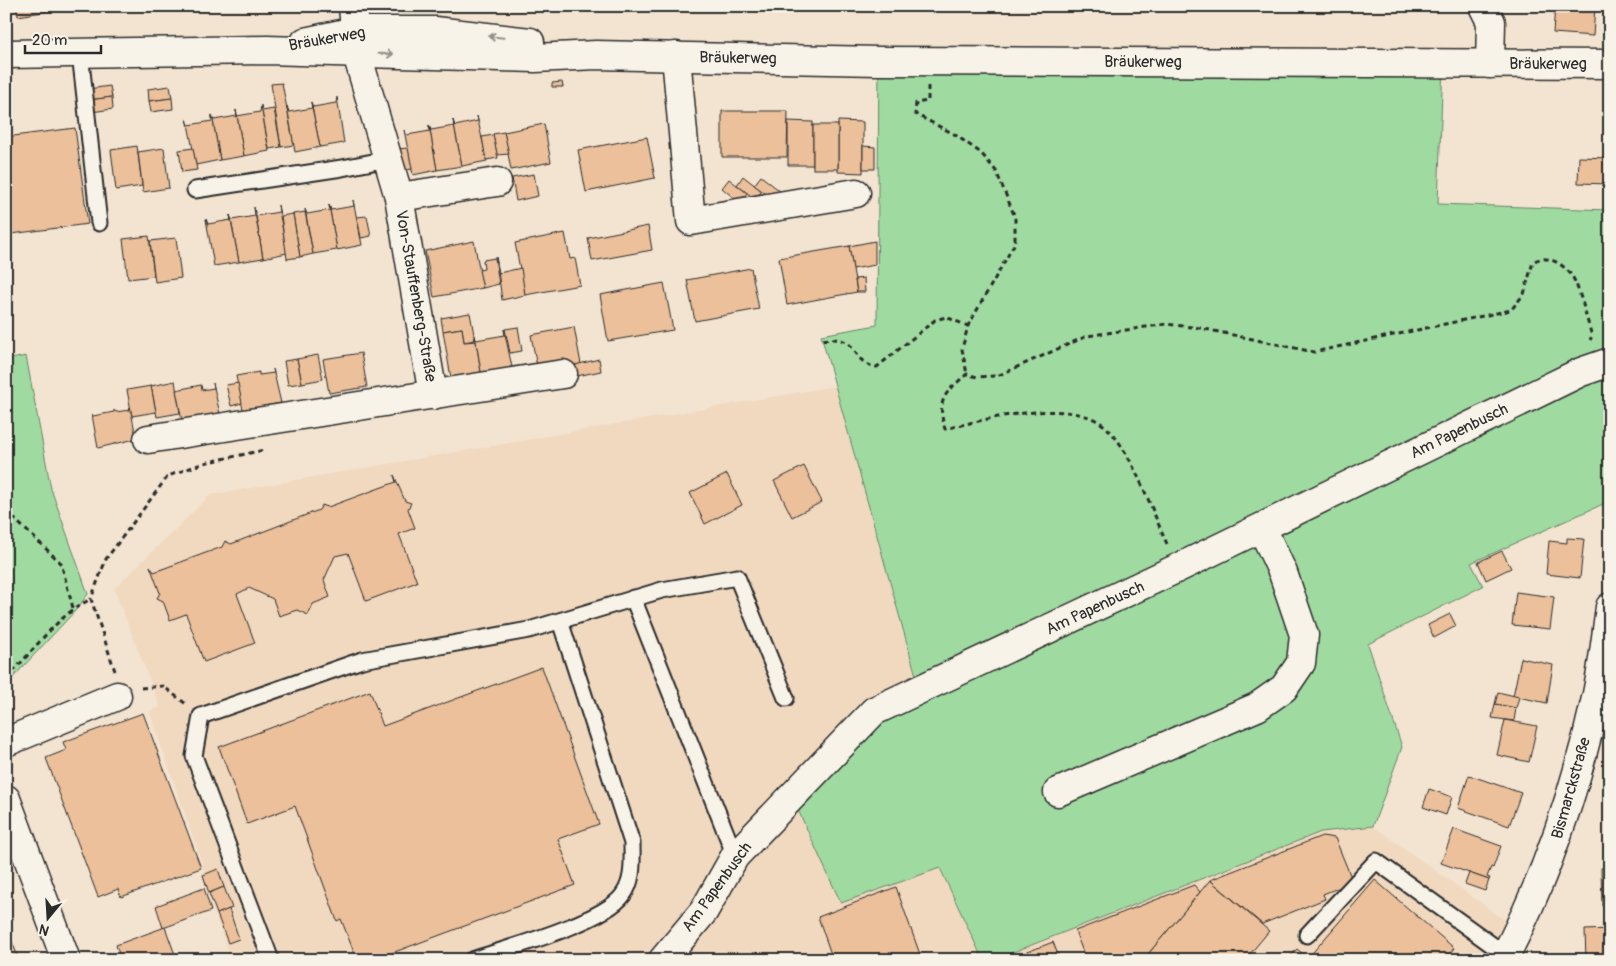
<svg xmlns="http://www.w3.org/2000/svg" width="1616" height="966" viewBox="0 0 1616 966" font-family="Pangolin,sans-serif">
<style>
.built{fill:#f1d9c0}
.green{fill:#9fdba1;stroke:#658366}
.building{fill:#ebc09a;stroke:#2b2b2b}
.lines{fill:none;stroke-linecap:round;stroke-linejoin:round}
.service-casing{stroke:#2b2b2b;stroke-width:19}
.minor-casing{stroke:#2b2b2b;stroke-width:31}
.secondary-casing{stroke:#2b2b2b;stroke-width:31}
.path{stroke:#2b2b2b;stroke-width:3;stroke-dasharray:5 4;stroke-linecap:butt}
.service{stroke:#f7f3e8;stroke-width:15}
.minor{stroke:#f7f3e8;stroke-width:28}
.secondary{stroke:#f7f3e8;stroke-width:28}
.oneway{stroke:#918f8a}
.labels{text-anchor:middle;dominant-baseline:central;stroke-width:4;stroke-linejoin:round;paint-order:stroke}
.street-label{font-size:16px;fill:#2b2b2b;stroke:#f7f3e8}
</style>
<rect width="100%" height="100%" fill="#f3e4d1"/>
<filter id="ink" filterUnits="userSpaceOnUse"><feTurbulence type="fractalNoise" baseFrequency=".02" numOctaves="2"/><feDisplacementMap in="SourceGraphic" scale="10" xChannelSelector="R" yChannelSelector="G"/><feConvolveMatrix kernelMatrix="1 2 1 2 8 2 1 2 1" color-interpolation-filters="sRGB"/></filter>
<g filter="url(#ink)">
<g class="built">
<polygon points="835,386 920,691 940,868 983,960 231,960 201,874 204,869 149,711 160,707 114,589 210,495"/>
<polygon points="1373,826 1519,930 1503,960 993,960 1321,832"/>
</g>
<g class="green">
<polygon points="879,61 1443,63 1438,204 1610,210 1610,501 1471,563 1483,586 1368,644 1402,747 1373,826 1321,832 993,960 983,960 940,868 841,903 792,797 920,690 821,335 877,325"/>
<polygon points="26,356 51,489 88,594 76,610 6,685 6,360"/>
</g>
<g class="building">
<polygon points="16,6 49,6 49,11 18,16"/>
<polygon points="1555,6 1595,6 1593,36 1553,33"/>
<polygon points="562,82 563,87 552,87 552,83"/>
<polygon points="282,83 294,145 281,147 271,84"/>
<polygon points="110,86 112,97 89,100 88,89"/>
<polygon points="170,86 172,98 149,101 148,89"/>
<polygon points="112,97 113,109 91,112 89,100"/>
<polygon points="337,97 344,143 320,147 311,102 313,107 336,103"/>
<polygon points="172,98 173,109 151,112 149,101"/>
<polygon points="311,102 320,147 295,152 287,106 289,112 312,108"/>
<polygon points="261,105 269,151 244,156 236,110 237,116 260,112"/>
<polygon points="274,109 281,147 269,149 262,111"/>
<polygon points="236,110 244,156 220,160 212,115 214,120 237,116"/>
<polygon points="722,111 788,111 787,157 722,157"/>
<polygon points="212,115 220,160 196,165 187,119 189,125 212,121"/>
<polygon points="477,116 487,161 462,166 453,120 455,126 478,121"/>
<polygon points="453,120 462,166 437,170 429,125 431,130 454,126"/>
<polygon points="788,121 813,122 813,165 788,165"/>
<polygon points="838,121 863,122 863,173 838,172"/>
<polygon points="544,124 551,162 511,170 504,132"/>
<polygon points="429,125 437,170 413,175 404,130 407,135 430,131"/>
<rect x="813" y="125" width="25" height="44"/>
<polygon points="75,128 88,224 11,234 6,198 6,137"/>
<polygon points="504,132 509,154 497,155 493,134"/>
<polygon points="493,135 498,158 486,160 482,137"/>
<polygon points="647,137 655,178 586,192 578,150"/>
<polygon points="137,146 142,186 116,190 111,150"/>
<polygon points="863,146 875,147 875,169 863,169"/>
<polygon points="164,148 169,188 143,192 138,152"/>
<polygon points="193,148 197,170 182,172 179,150"/>
<polygon points="408,148 412,169 400,171 396,149"/>
<polygon points="1579,157 1610,158 1610,184 1578,183"/>
<polygon points="534,174 538,196 516,201 512,178"/>
<polygon points="743,176 762,191 755,199 737,185"/>
<polygon points="761,176 780,191 773,199 754,185"/>
<polygon points="729,179 747,193 740,203 722,188"/>
<polygon points="6,198 11,234 6,235"/>
<polygon points="353,200 362,245 337,250 329,205 331,210 354,206"/>
<polygon points="278,205 287,253 263,258 256,216 279,212"/>
<polygon points="329,205 337,250 313,254 305,209 307,214 330,210"/>
<polygon points="254,207 263,258 239,262 230,215 232,220 255,216"/>
<polygon points="305,212 313,254 300,257 293,214"/>
<polygon points="293,214 300,257 287,259 281,216"/>
<polygon points="230,215 239,262 214,266 206,219 208,224 231,220"/>
<polygon points="367,216 371,236 361,238 357,217"/>
<polygon points="648,226 652,250 592,261 588,238"/>
<polygon points="565,233 570,259 575,258 580,285 525,295 515,243"/>
<polygon points="149,236 154,276 128,279 123,239"/>
<polygon points="176,238 181,278 155,282 150,241"/>
<polygon points="474,241 483,288 434,297 425,251"/>
<polygon points="875,241 875,265 853,269 849,246"/>
<polygon points="849,246 857,292 787,305 779,258"/>
<polygon points="496,257 499,273 521,268 525,295 502,300"/>
<polygon points="495,258 499,284 483,288 479,270 484,269 483,260"/>
<polygon points="751,268 759,309 695,321 687,280"/>
<polygon points="864,278 865,292 857,292 855,279"/>
<polygon points="664,283 673,330 608,341 600,295"/>
<polygon points="470,313 475,340 464,342 462,328 443,331 441,318"/>
<polygon points="518,327 522,351 510,353 505,329"/>
<polygon points="574,327 581,364 538,372 531,335"/>
<polygon points="462,328 464,342 476,341 482,378 452,384 443,331"/>
<polygon points="504,329 513,372 482,378 475,335 476,340 505,335"/>
<polygon points="361,353 367,387 329,393 323,359"/>
<polygon points="318,355 323,379 302,383 297,359"/>
<polygon points="297,359 302,383 288,385 284,361"/>
<polygon points="599,359 601,371 577,376 575,365"/>
<polygon points="273,369 281,403 243,410 236,376 259,372 259,375 274,373"/>
<polygon points="175,381 180,413 157,417 151,386"/>
<polygon points="213,383 220,414 182,421 176,390 201,385 202,390 214,388"/>
<polygon points="238,383 242,403 231,406 226,385"/>
<polygon points="151,386 156,412 132,416 127,390"/>
<polygon points="130,407 137,441 135,439 98,448 92,415 93,416 114,412 114,410 116,412 129,410"/>
<polygon points="804,466 822,502 792,517 774,481"/>
<polygon points="727,474 742,505 705,524 690,493"/>
<polygon points="394,475 405,501 411,503 408,509 415,528 399,534 417,582 366,601 348,553 335,556 324,580 330,597 313,604 308,615 297,610 279,616 273,599 249,588 237,594 255,643 204,662 186,614 170,620 163,601 157,598 160,593 150,566 154,572 222,547 225,541 231,544 319,510 322,505 328,507 396,482"/>
<polygon points="1567,538 1584,539 1580,578 1546,574 1549,541 1567,543"/>
<polygon points="1502,551 1511,568 1486,580 1478,562"/>
<polygon points="1516,592 1554,597 1550,629 1512,625"/>
<polygon points="1450,614 1456,626 1434,638 1428,625"/>
<polygon points="1521,658 1553,665 1547,703 1513,696"/>
<polygon points="542,667 599,824 558,839 575,885 373,960 357,960 341,919 337,921 295,806 247,824 219,747 370,691 383,726"/>
<polygon points="1498,692 1519,697 1516,708 1495,704"/>
<polygon points="1495,704 1516,708 1514,721 1492,718"/>
<polygon points="143,713 201,868 121,897 118,889 98,897 46,758 66,750 63,742"/>
<polygon points="1505,720 1537,726 1529,762 1497,755"/>
<polygon points="1469,775 1521,793 1509,826 1458,808"/>
<polygon points="1429,789 1452,797 1446,815 1423,807"/>
<polygon points="1454,829 1501,846 1493,868 1491,867 1487,877 1490,878 1489,880 1441,863"/>
<polygon points="1322,836 1335,838 1353,882 1323,894 1325,899 1262,924 1210,880"/>
<polygon points="1610,867 1610,905 1602,906 1601,868"/>
<polygon points="218,869 224,887 209,893 203,875"/>
<polygon points="1469,873 1489,880 1485,891 1465,884"/>
<polygon points="1210,880 1269,931 1245,960 1143,960"/>
<polygon points="1375,880 1454,948 1445,960 1287,960 1297,949 1308,958"/>
<polygon points="1194,885 1200,892 1143,960 1086,960 1075,931"/>
<polygon points="224,887 232,908 217,914 209,893"/>
<polygon points="896,887 922,960 833,960 818,917"/>
<polygon points="204,888 211,911 163,928 156,906"/>
<polygon points="229,909 239,939 228,943 217,914"/>
<polygon points="6,925 19,960 6,960"/>
<polygon points="165,927 177,960 121,960 116,945"/>
<polygon points="1610,929 1610,960 1586,960 1585,930"/>
<polygon points="1053,942 1060,960 1006,960"/>
</g>
<g class="lines">
<defs>
<g id="service">
<polyline points="80,53 99,223"/>
<polyline points="195,190 342,168 388,159"/>
<polyline points="633,598 735,856"/>
<polyline points="1307,935 1376,861 1506,955"/>
<polyline points="271,960 194,756 201,716 362,660 529,630 662,590 737,577 786,698"/>
<path d="M472,960C505,949 604,922 623,895C634,880 632,861 632,843L560,621"/>
</g>
<g id="minor">
<polyline points="353,6 357,54 399,197 433,395"/>
<polyline points="1483,6 1491,22 1490,64"/>
<polyline points="676,56 691,221 856,193"/>
<polyline points="399,197 497,182"/>
<polyline points="148,439 563,374"/>
<polyline points="6,742 117,696"/>
<polyline points="1058,792 1257,707 1284,688 1301,663 1304,635 1283,573 1262,528"/>
<polyline points="6,799 66,960"/>
<polyline points="663,960 704,911 735,856 874,711 1178,568 1581,372 1610,362"/>
<path d="M1503,960C1547,876 1577,786 1597,694C1603,665 1606,636 1610,607"/>
</g>
<g id="secondary">
<polyline points="305,42 355,31 435,31 530,42"/>
<polyline points="6,54 267,50 535,58 596,55 879,61 1610,64"/>
</g>
</defs>
<use href="#service" class="service-casing"/>
<use href="#minor" class="minor-casing"/>
<use href="#secondary" class="secondary-casing"/>
<g class="path">
<polyline points="928,86 928,101 916,103 915,114 954,134 981,153 996,171 1015,217 1015,243 968,326 962,349 967,374"/>
<path d="M823,340C861,333 849,364 877,367L935,320L946,317L968,326"/>
<polyline points="6,511 61,563 73,608"/>
<path d="M1167,544C1152,511 1133,454 1108,429C1075,395 986,419 945,429C936,399 945,393 967,374L977,377L997,376L1087,336L1166,324L1200,328L1314,352L1511,310L1524,294L1533,262C1546,253 1564,264 1572,276C1580,289 1587,321 1592,336L1590,340"/>
<polyline points="115,671 91,599 106,559 168,476 204,463 264,450"/>
<path d="M6,678C35,651 54,617 91,599"/>
<polyline points="141,688 163,686 186,704"/>
</g>
<use href="#service" class="service"/>
<use href="#minor" class="minor"/>
<use href="#secondary" class="secondary"/>
</g>
<defs><path id="oneway-shaft" d="M-6 0H5M1.5-3L5.5 0L1.5 3" fill="none" stroke-width="1.6" stroke-linecap="round" stroke-linejoin="round" transform="scale(1.25)"/></defs>
<g class="oneway">
<use href="#oneway-shaft" transform="translate(496 37) rotate(-174)"/>
<use href="#oneway-shaft" transform="translate(386 54) rotate(1)"/>
</g>
</g>
<g class="labels">
<g class="street-label">
<text transform="translate(327 39) rotate(-10)">Bräukerweg</text>
<text transform="translate(738 58) rotate(1)">Bräukerweg</text>
<text x="1143" y="62">Bräukerweg</text>
<text x="1548" y="64">Bräukerweg</text>
<text transform="translate(416 296) rotate(80)">Von-Stauffenberg-Straße</text>
<text transform="translate(1459 431) rotate(-26)">Am Papenbusch</text>
<text transform="translate(1095 608) rotate(-25)">Am Papenbusch</text>
<text transform="translate(1571 788) rotate(-74)">Bismarckstraße</text>
<text transform="translate(717 887) rotate(-54)">Am Papenbusch</text>
</g>
</g>
<rect width="1616" height="966" fill="none" stroke="#f7f3e8" stroke-width="25"/>
<rect x="12" y="12" width="1591" height="941" fill="none" stroke="#2b2b2b" stroke-width="2" filter="url(#ink)"/>
<g transform="translate(48 918) rotate(198)" stroke="#f7f3e8" stroke-width="4" paint-order="stroke">
<path d="M0-4L9 19L0 12L-9 19Z" fill="#2b2b2b"/>
<text y="-8" font-size="14" font-weight="bold" text-anchor="middle" fill="#2b2b2b">N</text>
</g>
<path d="M25 45v8h76v-8" fill="none" stroke="#2b2b2b" stroke-width="2.5"/>
<text x="32" y="45" font-size="15" fill="#2b2b2b" stroke="#f7f3e8" stroke-width="4" paint-order="stroke">20 m</text>
</svg>
